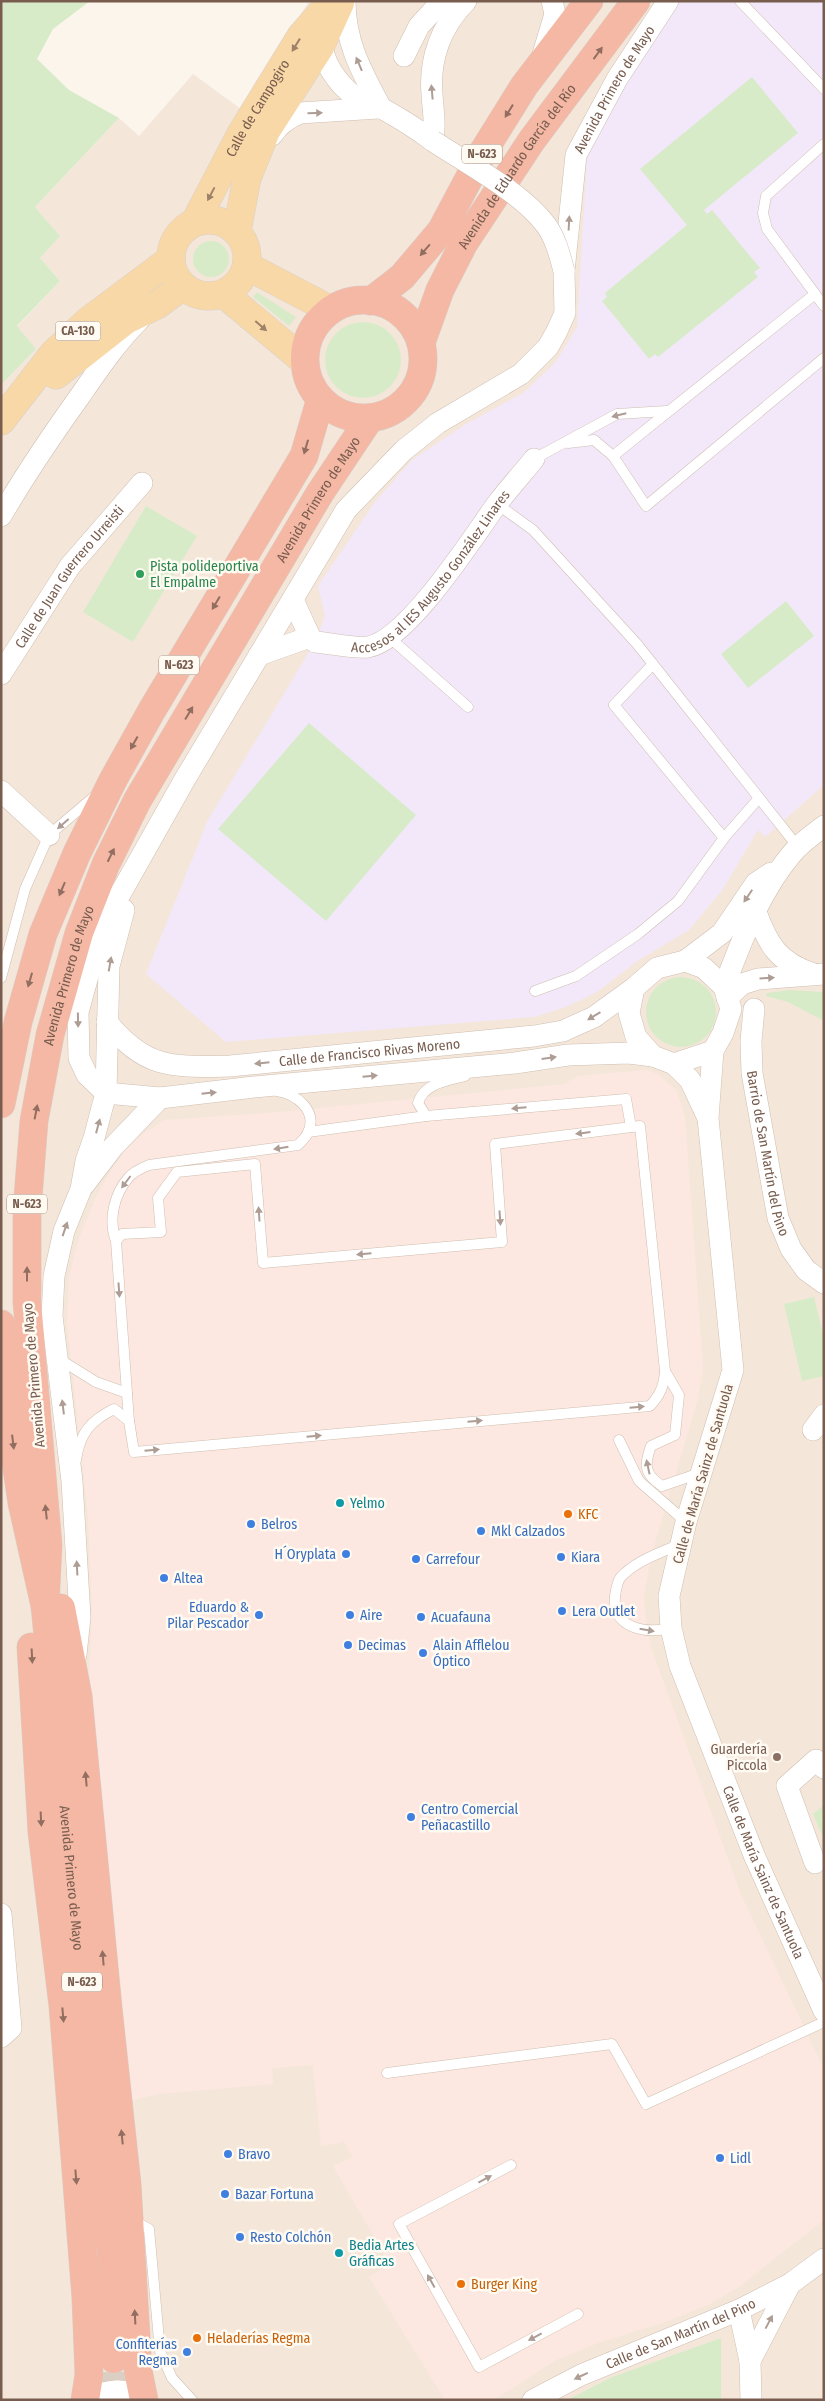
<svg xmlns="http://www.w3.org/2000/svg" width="825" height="2401" viewBox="0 0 825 2401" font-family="'Fira Sans Condensed',sans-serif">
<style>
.residential{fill:#f4e7da}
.commercial{fill:#fce8e0}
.education{fill:#f2e8f9}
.green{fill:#d8ebc9}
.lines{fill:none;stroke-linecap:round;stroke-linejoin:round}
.highway-tunnel{stroke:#dbcfc4;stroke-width:28;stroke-dasharray:28 14;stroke-linecap:butt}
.lane-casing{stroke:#cfbeb0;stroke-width:11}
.street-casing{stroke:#cfbeb0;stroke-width:22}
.secondary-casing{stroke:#d2beaf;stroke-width:29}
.primary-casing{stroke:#d9d1cd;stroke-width:29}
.highway-casing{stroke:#d9d1cd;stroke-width:29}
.lane{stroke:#fff;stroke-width:10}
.street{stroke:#fff;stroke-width:21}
.secondary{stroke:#fff;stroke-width:28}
.primary{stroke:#f8d8a7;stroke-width:28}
.highway{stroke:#f4b8a5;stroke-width:28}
.street-bridge-casing{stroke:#cfbeb0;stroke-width:22;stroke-linecap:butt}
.street-bridge{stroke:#fff;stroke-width:21}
.oneway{fill:#9e8169}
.oneway2{fill:#916e5f}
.oneway3{fill:#ae9d95}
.leisure-dot{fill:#2e9e5b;stroke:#fffaf2;stroke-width:2}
.culture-dot{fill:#0f9aa8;stroke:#fffaf2;stroke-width:2}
.food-dot{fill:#e8710a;stroke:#fffaf2;stroke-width:2}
.shop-dot{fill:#3f7fe0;stroke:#fffaf2;stroke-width:2}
.education-dot{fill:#8d6e63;stroke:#fffaf2;stroke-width:2}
.labels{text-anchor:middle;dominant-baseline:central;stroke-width:5;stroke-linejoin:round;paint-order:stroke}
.shield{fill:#fffaf2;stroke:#a08b7f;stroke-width:1}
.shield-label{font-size:12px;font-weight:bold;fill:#785c4e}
.street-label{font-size:14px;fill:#785c4e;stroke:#fffaf2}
.leisure-label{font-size:14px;fill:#27864d;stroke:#fffaf2;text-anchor:start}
.culture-label{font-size:14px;fill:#0d838f;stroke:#fffaf2;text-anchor:start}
.food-label{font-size:14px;fill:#c56008;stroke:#fffaf2;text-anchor:start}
.shop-label{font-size:14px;fill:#366cbe;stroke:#fffaf2;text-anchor:start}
.education-label{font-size:14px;fill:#785e54;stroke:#fffaf2;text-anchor:end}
</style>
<rect width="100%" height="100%" fill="#fcf5ec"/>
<polygon class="residential" points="309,1 824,1 824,2400 1,2400 1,385 36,349 17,327 60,281 40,258 59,235 35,207 119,118 139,136 193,74 241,109"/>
<polygon class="commercial" points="647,1070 657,1074 677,1091 685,1117 703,1368 697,1402 652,1553 644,1595 645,1612 651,1648 742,1897 824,2069 824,2220 737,2288 708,2305 668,2321 598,2343 556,2360 494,2400 445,2400 369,2277 390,2264 333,2166 353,2157 344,2142 321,2146 313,2065 272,2068 273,2084 158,2094 129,2101 89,1687 92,1610 88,1517 67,1322 69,1277 78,1241 96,1197 110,1172 124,1151 143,1134 165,1120 268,1113 555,1085 565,1084 577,1076"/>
<polygon class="education" points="678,1 824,1 824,785 765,837 758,830 723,889 689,930 639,960 597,992 566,1007 534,1017 226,1042 146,974 208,820 315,642 325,616 318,586 375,502 412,460 466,424 523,393 555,363 577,327 587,158 609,112 643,54"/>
<g class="green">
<polygon points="1,1 90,1 53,29 37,59 69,90 119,118 35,207 60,236 40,258 60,281 17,326 36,349 1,385"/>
<polygon points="752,77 798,133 704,210 707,214 712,210 760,268 754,272 758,277 658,357 655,354 649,359 602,301 607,297 605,293 687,225 640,169"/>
<circle cx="211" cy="259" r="18"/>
<polygon points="257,292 296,317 289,326 253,297"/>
<circle cx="363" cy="360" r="38"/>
<polygon points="146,506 197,536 133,642 83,612"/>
<polygon points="786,601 814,636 748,688 721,654"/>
<polygon points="309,723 416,815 326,921 218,829"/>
<circle cx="681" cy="1012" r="35"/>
<polygon points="789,990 824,992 824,1021 788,1002 766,996 767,993"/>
<polygon points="814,1297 824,1338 824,1376 802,1381 784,1304"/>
<polygon points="824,1805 824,1840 813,1814"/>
<polygon points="721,2338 721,2400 567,2400 612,2377"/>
</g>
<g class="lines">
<polyline class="highway-tunnel" points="114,2400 114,2359"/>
<defs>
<g id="lane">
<polyline points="740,1 824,89"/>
<polyline points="824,144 766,196 763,213 767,229 824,306"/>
<polyline points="815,294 613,456 646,506 824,358"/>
<polyline points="568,443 594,440 613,456"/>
<polyline points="534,459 617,414 667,411"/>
<polyline points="497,504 533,530 637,644 798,847"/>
<polyline points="389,637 468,707"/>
<polyline points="653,664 614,705 724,838"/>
<polyline points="1,978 25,889 49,835 95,796"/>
<polyline points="535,991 576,976 638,934 678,901 724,838 759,798"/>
<path d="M465,1076C447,1081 424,1083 418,1103L426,1116L626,1099L631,1127"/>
<polyline points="308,1132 426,1116"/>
<path d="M116,1241L122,1234L161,1232L158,1198L177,1172L255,1164L263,1263L502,1242L495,1144L640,1126L665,1371C664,1386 660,1395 650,1406L134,1452L129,1421L116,1241C108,1220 114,1194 129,1177C133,1172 142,1168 149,1165L298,1145C301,1142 306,1137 308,1133C318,1110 296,1094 277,1091"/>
<polyline points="59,1359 96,1382 127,1393"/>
<path d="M665,1371L679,1395L675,1435L651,1446C644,1465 644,1474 662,1486L700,1473"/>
<polyline points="619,1440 639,1481 686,1522"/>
<path d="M76,1460C80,1433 90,1421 114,1409L129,1421"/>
<path d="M671,1628C646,1634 612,1629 615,1596C616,1590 617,1583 620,1578C635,1561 660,1553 680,1544"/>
<polyline points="387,2073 612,2044 646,2104 824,2022"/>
<polyline points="511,2165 399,2224 479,2367 578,2314"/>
<polyline points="132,2220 149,2229 160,2351 172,2378 192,2400"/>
</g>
<g id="street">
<path d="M345,1C345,43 362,72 381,108"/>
<path d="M322,34C319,60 338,85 358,99C365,104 376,105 383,109C401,119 417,129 433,141C436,122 433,112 432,94C429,59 441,26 466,1"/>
<polyline points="543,54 555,14 552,1"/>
<polyline points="404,56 419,26 442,1"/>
<path d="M272,135C279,124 288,118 300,113L378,108"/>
<path d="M1,516C25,475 52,435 80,396C98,370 116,343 139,320"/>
<path id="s1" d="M293,600L310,637L315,642C330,643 354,649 368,647C408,640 473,537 497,504C509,488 522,474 534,459"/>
<polyline points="259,655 310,637"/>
<path id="s2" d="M1,674L70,566L142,483"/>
<polyline points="1,791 49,835"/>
<path d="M756,912C768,945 779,963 814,974"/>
<polyline points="685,961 722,933 756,883 771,873"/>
<path d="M724,987C742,939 762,886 797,848C805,840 815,833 824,826"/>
<polyline points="727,998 742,984 758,979 824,974"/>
<path id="s3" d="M754,1009L751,1041L752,1073L778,1218L791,1249L806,1270L824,1283"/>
<path id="s4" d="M107,1022C146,1070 173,1067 230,1066L534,1036L563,1031L594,1017L634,988L657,968L685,961L704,968L724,987L731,1009L723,1033L713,1051L674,1064L653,1056L636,1037L629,1013L634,988"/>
<path id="s5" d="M713,1051L708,1118L733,1370L686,1522L669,1596L671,1628L680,1666L754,1855L824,2011"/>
<path id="s6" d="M653,1056L629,1053L568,1055L515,1063L254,1087L160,1098L106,1093L87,1075L79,1058L78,1012L91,965L110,912L185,779L346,510L404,450L438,423L521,374L548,347L557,331L565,313L564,271L576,155L617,79L668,1"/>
<polyline points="674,1064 690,1080 707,1116"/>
<polyline points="84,1185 113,1147 160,1098"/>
<polyline points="813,1430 824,1415"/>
<polyline points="76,1655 80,1617 72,1481 52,1316 54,1276 64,1231 81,1189 86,1161 94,1138 106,1093 109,966 124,910"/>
<polyline points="815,1863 787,1786 816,1760 824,1768"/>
<polyline points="1,1914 11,2028 1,2037"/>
<polyline points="739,2310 750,2361 751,2400"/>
<polyline points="750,2361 790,2284"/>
<path id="s7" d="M533,2400L581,2375L739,2310L790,2284L824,2259"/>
</g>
<path id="secondary" d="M93,2400C108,2394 122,2391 136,2400"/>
<g id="primary">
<circle cx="209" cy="258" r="38"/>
<path id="s8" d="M195,222L242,132L301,36L332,1"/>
<polyline points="237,231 247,178 266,131 320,47 340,3"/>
<polyline points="247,266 331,310"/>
<polyline points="224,294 303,360"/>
<polyline points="56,375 126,320 157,305 183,286"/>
<polyline points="1,421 54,353 88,321 171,259"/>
</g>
<g id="highway">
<circle cx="364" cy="359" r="59"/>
<polyline points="371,301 402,277 441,231 483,152 524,86 589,1"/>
<path id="s9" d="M421,343L440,290L464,243L532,140L636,1"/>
<polyline points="1,1104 18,1022 43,934 77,853 113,780 152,710 304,456 320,401"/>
<path id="s10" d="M1,1324L13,1442L22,1503L45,1606L91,2077L111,2254L114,2359"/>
<path id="s11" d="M45,1606L48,1545L27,1302V1210L34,1121L50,1035L79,933L106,864L137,801L320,493L370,418"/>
<polyline points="61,1608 78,1696 108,2008 127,2184 138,2370 144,2400"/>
<polyline points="31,1647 42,1832 63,2006 86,2298 89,2375 85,2400"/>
</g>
</defs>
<use href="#lane" class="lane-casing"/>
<use href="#street" class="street-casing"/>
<use href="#secondary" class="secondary-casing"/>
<use href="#primary" class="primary-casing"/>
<use href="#highway" class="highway-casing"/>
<use href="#lane" class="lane"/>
<use href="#street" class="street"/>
<use href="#secondary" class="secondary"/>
<use href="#primary" class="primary"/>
<use href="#highway" class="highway"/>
<defs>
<path id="street-bridge" d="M433,141C468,164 521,192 546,225C556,239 560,256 564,271"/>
</defs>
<use href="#street-bridge" class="street-bridge-casing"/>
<use href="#street-bridge" class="street-bridge"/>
</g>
<defs><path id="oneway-solid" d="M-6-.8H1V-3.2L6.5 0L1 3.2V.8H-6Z" transform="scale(1.25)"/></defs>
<g class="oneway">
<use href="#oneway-solid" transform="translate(296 45) rotate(122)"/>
<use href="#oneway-solid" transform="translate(211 194) rotate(118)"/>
<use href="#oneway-solid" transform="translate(261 326) rotate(41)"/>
</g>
<g class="oneway2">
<use href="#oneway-solid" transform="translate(598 53) rotate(-54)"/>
<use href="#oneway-solid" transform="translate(509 111) rotate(122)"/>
<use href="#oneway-solid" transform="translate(425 250) rotate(131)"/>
<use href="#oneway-solid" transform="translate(306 447) rotate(106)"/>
<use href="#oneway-solid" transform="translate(216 603) rotate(121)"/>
<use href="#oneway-solid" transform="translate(189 713) rotate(-59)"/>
<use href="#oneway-solid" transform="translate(134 743) rotate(119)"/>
<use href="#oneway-solid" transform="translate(111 855) rotate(-64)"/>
<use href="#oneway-solid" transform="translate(62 889) rotate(113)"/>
<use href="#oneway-solid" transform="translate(30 980) rotate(106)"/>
<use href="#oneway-solid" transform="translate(36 1112) rotate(-79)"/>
<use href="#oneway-solid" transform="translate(27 1274) rotate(-90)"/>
<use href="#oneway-solid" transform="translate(13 1442) rotate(83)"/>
<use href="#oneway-solid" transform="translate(46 1512) rotate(-96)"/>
<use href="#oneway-solid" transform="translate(32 1656) rotate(87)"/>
<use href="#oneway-solid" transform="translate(86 1779) rotate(-95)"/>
<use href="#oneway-solid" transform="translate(41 1819) rotate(87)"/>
<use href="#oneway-solid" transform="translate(103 1958) rotate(-95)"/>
<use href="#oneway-solid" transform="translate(63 2015) rotate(85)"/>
<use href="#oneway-solid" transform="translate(122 2137) rotate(-96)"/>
<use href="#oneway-solid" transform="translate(76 2177) rotate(85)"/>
<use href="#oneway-solid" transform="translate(135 2317) rotate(-93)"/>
</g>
<g class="oneway3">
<use href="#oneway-solid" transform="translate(359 64) rotate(-113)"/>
<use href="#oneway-solid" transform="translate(432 92) rotate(-95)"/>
<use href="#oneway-solid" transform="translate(315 113) rotate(-2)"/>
<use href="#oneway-solid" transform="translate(569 223) rotate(-87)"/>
<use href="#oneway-solid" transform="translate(619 415) rotate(166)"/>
<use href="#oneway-solid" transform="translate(63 824) rotate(139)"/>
<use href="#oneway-solid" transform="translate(748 896) rotate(124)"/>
<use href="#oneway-solid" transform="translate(110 964) rotate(-80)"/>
<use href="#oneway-solid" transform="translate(767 978) rotate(-4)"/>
<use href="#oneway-solid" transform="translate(594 1016) rotate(149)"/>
<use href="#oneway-solid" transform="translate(78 1020) rotate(89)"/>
<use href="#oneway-solid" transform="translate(549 1058) rotate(-8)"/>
<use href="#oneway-solid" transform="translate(262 1063) rotate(174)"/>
<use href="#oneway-solid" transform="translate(370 1076) rotate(-5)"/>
<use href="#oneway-solid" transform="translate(209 1093) rotate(-6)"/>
<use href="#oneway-solid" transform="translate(519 1108) rotate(175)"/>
<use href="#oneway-solid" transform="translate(98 1126) rotate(-75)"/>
<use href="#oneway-solid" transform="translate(583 1133) rotate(173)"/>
<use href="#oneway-solid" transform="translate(281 1148) rotate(171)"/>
<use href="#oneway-solid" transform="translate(126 1182) rotate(127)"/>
<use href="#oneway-solid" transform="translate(259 1214) rotate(-94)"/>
<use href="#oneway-solid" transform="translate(500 1218) rotate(86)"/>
<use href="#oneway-solid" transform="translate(65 1229) rotate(-71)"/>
<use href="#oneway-solid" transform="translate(364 1254) rotate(175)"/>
<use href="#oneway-solid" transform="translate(119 1290) rotate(86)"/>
<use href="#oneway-solid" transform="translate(63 1407) rotate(-97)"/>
<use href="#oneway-solid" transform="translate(637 1407) rotate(-5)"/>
<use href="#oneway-solid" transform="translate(475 1421) rotate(-5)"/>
<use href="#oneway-solid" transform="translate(314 1436) rotate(-5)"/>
<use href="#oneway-solid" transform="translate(152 1450) rotate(-5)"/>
<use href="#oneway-solid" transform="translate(648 1467) rotate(-102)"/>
<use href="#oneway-solid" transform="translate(77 1568) rotate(-93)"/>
<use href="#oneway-solid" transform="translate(647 1630) rotate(10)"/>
<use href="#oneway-solid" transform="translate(485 2179) rotate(-28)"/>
<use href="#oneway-solid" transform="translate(431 2281) rotate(-119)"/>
<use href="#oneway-solid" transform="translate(769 2322) rotate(-62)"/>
<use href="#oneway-solid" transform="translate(535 2337) rotate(152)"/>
<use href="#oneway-solid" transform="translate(581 2376) rotate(155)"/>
</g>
<circle class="leisure-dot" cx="140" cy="574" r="5"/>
<g class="culture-dot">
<circle cx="340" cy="1503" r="5"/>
<circle cx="339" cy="2253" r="5"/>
</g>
<g class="food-dot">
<circle cx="568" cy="1514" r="5"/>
<circle cx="461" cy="2284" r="5"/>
<circle cx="197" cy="2338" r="5"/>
</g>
<g class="shop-dot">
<circle cx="251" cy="1524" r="5"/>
<circle cx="481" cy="1531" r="5"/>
<circle cx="346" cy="1554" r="5"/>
<circle cx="561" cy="1557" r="5"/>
<circle cx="416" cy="1559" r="5"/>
<circle cx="164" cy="1578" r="5"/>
<circle cx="562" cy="1611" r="5"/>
<circle cx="259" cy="1615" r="5"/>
<circle cx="350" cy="1615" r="5"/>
<circle cx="421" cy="1617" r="5"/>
<circle cx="348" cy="1645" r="5"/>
<circle cx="423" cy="1653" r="5"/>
<circle cx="411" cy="1817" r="5"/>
<circle cx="228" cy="2154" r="5"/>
<circle cx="720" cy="2158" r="5"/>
<circle cx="225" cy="2194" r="5"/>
<circle cx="240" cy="2237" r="5"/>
<circle cx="187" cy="2352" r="5"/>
</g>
<circle class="education-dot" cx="777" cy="1757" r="5"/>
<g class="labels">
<g class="shield">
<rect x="462" y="144.5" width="40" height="19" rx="4"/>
<rect x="55.5" y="321.5" width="45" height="19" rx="4"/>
<rect x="159" y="655.5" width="40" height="19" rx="4"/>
<rect x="7" y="1194.5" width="40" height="19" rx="4"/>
<rect x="62" y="1972.5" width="40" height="19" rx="4"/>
</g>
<g class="shield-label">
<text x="482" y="154">N-623</text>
<text x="78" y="331">CA-130</text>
<text x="179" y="665">N-623</text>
<text x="27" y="1204">N-623</text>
<text x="82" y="1982">N-623</text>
</g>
<g class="street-label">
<text stroke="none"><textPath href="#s6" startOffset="1746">Avenida Primero de Mayo</textPath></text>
<text stroke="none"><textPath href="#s8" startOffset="130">Calle de Campogiro</textPath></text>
<text stroke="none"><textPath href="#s9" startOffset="202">Avenida de Eduardo García del Río</textPath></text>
<text stroke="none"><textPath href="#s11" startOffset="1176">Avenida Primero de Mayo</textPath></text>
<text stroke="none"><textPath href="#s1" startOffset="198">Accesos al IES Augusto González Linares</textPath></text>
<text stroke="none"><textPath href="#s2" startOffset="119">Calle de Juan Guerrero Urreisti</textPath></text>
<text stroke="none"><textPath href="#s11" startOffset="636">Avenida Primero de Mayo</textPath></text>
<text stroke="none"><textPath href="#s4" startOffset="278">Calle de Francisco Rivas Moreno</textPath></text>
<text stroke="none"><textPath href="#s3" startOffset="146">Barrio de San Martín del Pino</textPath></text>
<text transform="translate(34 1375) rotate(-95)">Avenida Primero de Mayo</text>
<text transform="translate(703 1474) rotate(-74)">Calle de María Sainz de Santuola</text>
<text stroke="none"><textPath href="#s5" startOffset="849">Calle de María Sainz de Santuola</textPath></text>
<text stroke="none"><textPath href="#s10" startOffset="559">Avenida Primero de Mayo</textPath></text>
<text stroke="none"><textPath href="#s7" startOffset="162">Calle de San Martín del Pino</textPath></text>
</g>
<g class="leisure-label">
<text x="150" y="566">Pista polideportiva<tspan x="150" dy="16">El Empalme</tspan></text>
</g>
<g class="culture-label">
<text x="350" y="1503">Yelmo</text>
<text x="349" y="2245">Bedia Artes<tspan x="349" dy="16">Gráficas</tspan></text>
</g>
<g class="food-label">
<text x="578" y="1514">KFC</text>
<text x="471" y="2284">Burger King</text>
<text x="207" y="2338">Heladerías Regma</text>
</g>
<g class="shop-label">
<text x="261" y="1524">Belros</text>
<text x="491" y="1531">Mkl Calzados</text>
<text x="336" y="1554" text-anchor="end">H´Oryplata</text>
<text x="571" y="1557">Kiara</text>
<text x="426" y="1559">Carrefour</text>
<text x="174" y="1578">Altea</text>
<text x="249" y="1607" text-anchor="end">Eduardo &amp;<tspan x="249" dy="16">Pilar Pescador</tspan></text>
<text x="572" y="1611">Lera Outlet</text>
<text x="360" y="1615">Aire</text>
<text x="431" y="1617">Acuafauna</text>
<text x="358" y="1645">Decimas</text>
<text x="433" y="1645">Alain Afflelou<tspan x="433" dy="16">Óptico</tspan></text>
<text x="421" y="1809">Centro Comercial<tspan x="421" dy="16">Peñacastillo</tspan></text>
<text x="238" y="2154">Bravo</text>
<text x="730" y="2158">Lidl</text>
<text x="235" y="2194">Bazar Fortuna</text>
<text x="250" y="2237">Resto Colchón</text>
<text x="177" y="2344" text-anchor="end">Confiterías<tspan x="177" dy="16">Regma</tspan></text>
</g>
<g class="education-label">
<text x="767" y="1749">Guardería<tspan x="767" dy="16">Piccola</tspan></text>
</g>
</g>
<rect width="825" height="2401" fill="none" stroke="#785c4e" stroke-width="5"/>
</svg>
